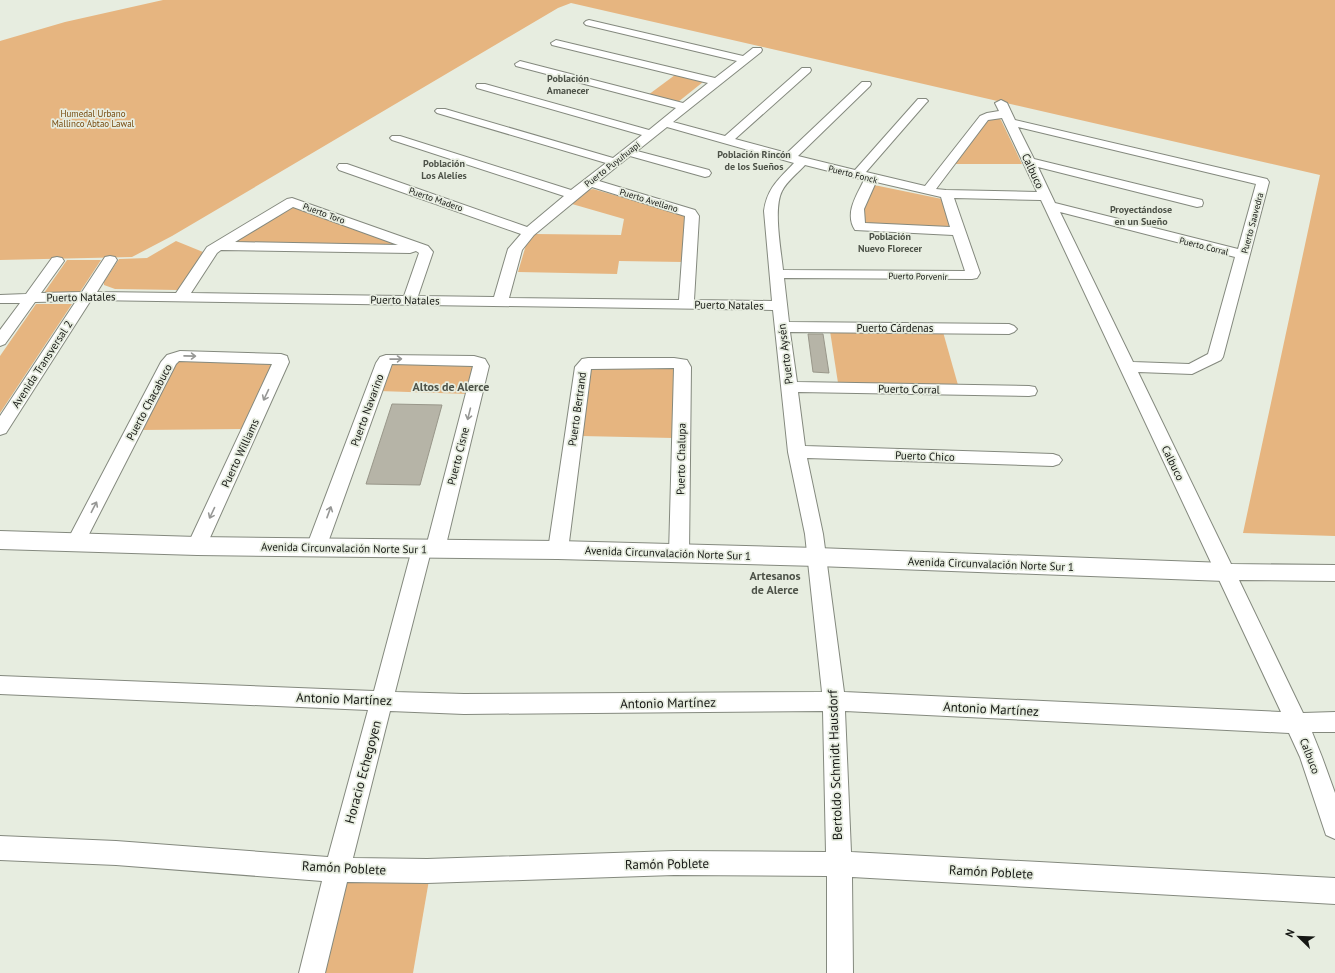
<svg xmlns="http://www.w3.org/2000/svg" width="1335" height="973" viewBox="0 0 1335 973" font-family="'PT Sans',sans-serif">
<style>
.green{fill:#e6b580}
.building{fill:#b6b4a7;stroke:#99978a}
.lines{fill:none;stroke-linecap:round;stroke-linejoin:round}
.minor-casing{stroke:#84897e;stroke-width:2}
.tertiary-casing{stroke:#84897e;stroke-width:2}
.minor{fill:#fff;fill-rule:evenodd}
.tertiary{fill:#fff;fill-rule:evenodd}
.oneway{stroke:#969795}
.labels{text-anchor:middle;dominant-baseline:central;stroke-width:3.5;stroke-linejoin:round;paint-order:stroke}
.far-park-label{font-size:9px;fill:#75490d;stroke:#e7ede0}
.far-street-label{font-size:9px;fill:#161814;stroke:#e7ede0}
.far-neighbourhood-label{font-size:10px;font-weight:bold;fill:#4d5248;stroke:#e7ede0}
.street-label{font-size:11px;fill:#161814;stroke:#e7ede0}
.neighbourhood-label{font-size:12px;font-weight:bold;fill:#4d5248;stroke:#e7ede0}
.near-street-label{font-size:13px;fill:#161814;stroke:#e7ede0}
</style>
<rect width="100%" height="100%" fill="#e7ede0"/>
<g class="green">
<polygon points="163,0 1335,0 1335,536 1243,533 1320,175 571,3 558,8 172,236 132,257 0,260 0,41 65,22"/>
<polygon points="675,75 703,82 678,102 648,95"/>
<polygon points="998,118 1001,120 1022,164 955,164 985,122 989,119"/>
<polygon points="874,185 942,199 952,226 949,228 867,225 861,220 861,214"/>
<polygon points="593,189 685,215 683,262 619,261 617,274 518,272 526,245 535,234 621,235 624,219 572,204 589,190"/>
<polygon points="292,206 393,242 392,245 387,247 236,244 234,239"/>
<polygon points="176,241 203,252 178,290 115,289 104,285 104,282 119,259 147,258"/>
<polygon points="67,260 101,260 80,292 44,293"/>
<polygon points="36,304 72,304 0,413 0,356"/>
<polygon points="830,331 943,332 958,385 838,383"/>
<polygon points="183,360 273,363 242,429 141,430 172,367 178,362"/>
<polygon points="393,364 472,366 474,367 468,394 379,391 390,366"/>
<polygon points="668,366 674,368 676,372 673,438 581,436 591,367"/>
<polygon points="351,879 429,880 413,973 320,973 344,883"/>
</g>
<g class="building">
<polygon points="808,334 823,334 829,373 813,372"/>
<polygon points="392,404 442,405 420,485 366,484"/>
</g>
<g class="lines">
<defs>
<g id="minor">
<path d="M589,20L743,56L753,48H761L762,50L761,52L673,122L725,136L802,68H810L811,70L810,72L735,139L787,153L862,82H870L871,84L870,86L798,156L855,170L918,99H926L928,101L926,103L866,172L925,186L980,116L987,113L999,111L995,103L1001,100L1007,103L1015,120L1267,179L1269,182L1223,357L1221,360L1192,374L1138,372L1231,564L1335,565V581L1239,580L1303,713L1335,712V732H1312L1322,757L1335,793V839L1326,835L1300,757L1289,733L845,711L851,852L1335,878V904L852,877L853,973H827V876L674,875L427,883L347,882L325,973H299L322,881L116,865L0,860V836L116,841L328,857L368,710L0,694V676L374,691L412,549L415,544L422,542L427,543L473,366L392,364L326,548L323,553L316,555L309,553L306,548L376,363L380,357L386,355L474,356L485,359L489,366L445,549L442,554L435,556L430,555L395,692L464,694L822,692L805,534L788,452L773,310L91,300L6,433L0,435V416L76,301L35,302L5,344L0,346V330L20,303H0V295L26,294L52,258L57,257L62,258L64,261L41,293L82,292L105,257L110,256L115,257L117,260L97,292L176,293L207,247L287,199L292,198L428,246L433,252L418,296L494,297L508,249L521,234L339,170L337,167L339,164H347L527,227L564,196L392,140L390,138L392,136H400L571,190L606,163L437,113L435,111L437,109H445L613,158L642,135L477,88L476,86L477,84H485L649,130L676,108L516,66L515,64L520,61L683,103L708,83L552,45L551,43L556,40L715,78L737,61L586,25L584,23L586,21ZM1002,118L1037,192L946,190L936,189L988,120ZM667,127L794,163C779,179 767,188 764,211L772,301L694,300L699,216L695,210L599,181L630,156L705,177L709,176L711,173L709,170L637,151ZM1018,127L1256,184L1238,249L1055,203L1038,167L1197,207L1202,206L1203,203L1202,200L1034,159ZM805,165L864,180C857,195 844,213 855,230L953,235L965,271L783,270C781,250 773,208 782,191C787,181 798,173 805,165ZM876,182L941,197L950,227L865,223L864,209ZM592,187L685,216L679,300L509,298L522,250L534,235ZM954,198L1041,200L1281,712L844,692L823,534L807,458L1053,466L1059,464L1062,460L1059,456L1053,454L805,446L798,392L1029,396L1035,395L1037,391L1035,387L1029,386L797,382L790,332L1009,334L1014,332L1017,329L1014,326L1009,324L789,322L784,278L972,279L977,278L980,273ZM293,207L398,245L235,242ZM1060,212L1235,257L1208,354L1189,364L1133,362ZM221,250L410,253L416,251L419,253L404,296L191,293L217,253ZM390,711L464,714L823,711L826,852L674,851L427,859L353,858Z"/>
<polygon points="180,351 281,354 287,356 289,362 204,551 197,553 190,551 187,546 272,364 179,361 176,364 83,546 76,548 69,546 67,541 161,362 167,355"/>
<polygon points="588,358 674,358 687,360 691,367 689,554 686,559 679,561 672,559 669,554 674,368 591,369 568,550 565,555 558,557 551,555 548,550 575,367 582,359"/>
</g>
<polygon id="tertiary" points="0,531 197,537 558,541 817,548 1225,563 1233,565 1237,572 1233,579 1225,581 817,566 558,559 197,555 0,549"/>
</defs>
<use href="#minor" class="minor-casing"/>
<use href="#tertiary" class="tertiary-casing"/>
<use href="#minor" class="minor"/>
<use href="#tertiary" class="tertiary"/>
</g>
<defs><path id="oneway-shaft" d="M-6 0H5M1.5-3L5.5 0L1.5 3" fill="none" stroke-width="1.6" stroke-linecap="round" stroke-linejoin="round"/></defs>
<g class="oneway">
<use href="#oneway-shaft" transform="translate(190 356) rotate(1)"/>
<use href="#oneway-shaft" transform="translate(396 359) rotate(-1)"/>
<use href="#oneway-shaft" transform="translate(266 395) rotate(115)"/>
<use href="#oneway-shaft" transform="translate(469 414) rotate(104)"/>
<use href="#oneway-shaft" transform="translate(94 507) rotate(-63)"/>
<use href="#oneway-shaft" transform="translate(329 512) rotate(-70)"/>
<use href="#oneway-shaft" transform="translate(212 513) rotate(115)"/>
</g>
<g class="labels">
<g class="far-park-label">
<text x="93" y="113">Humedal Urbano<tspan x="93" dy="10">Mallinco Abtao Lawal</tspan></text>
</g>
<g class="far-street-label">
<text transform="translate(612 164) rotate(-38)">Puerto Puyuhuapi</text>
<text transform="translate(853 174) rotate(14)">Puerto Fonck</text>
<text transform="translate(436 199) rotate(19)">Puerto Madero</text>
<text transform="translate(649 200) rotate(17)">Puerto Avellano</text>
<text transform="translate(324 213) rotate(20)">Puerto Toro</text>
<text transform="translate(1252 223) rotate(-75)">Puerto Saavedra</text>
<text transform="translate(1204 246) rotate(14)">Puerto Corral</text>
<text transform="translate(918 276) rotate(1)">Puerto Porvenir</text>
</g>
<g class="far-neighbourhood-label">
<text x="568" y="78">Población<tspan x="568" dy="12">Amanecer</tspan></text>
<text x="754" y="154">Población Rincón<tspan x="754" dy="12">de los Sueños</tspan></text>
<text x="444" y="163">Población<tspan x="444" dy="12">Los Alelíes</tspan></text>
<text x="1141" y="209">Proyectándose<tspan x="1141" dy="12">en un Sueño</tspan></text>
<text x="890" y="236">Población<tspan x="890" dy="12">Nuevo Florecer</tspan></text>
</g>
<g class="street-label">
<text transform="translate(1033 171) rotate(65)">Calbuco</text>
<text transform="translate(81 297) rotate(-1)">Puerto Natales</text>
<text transform="translate(405 300) rotate(1)">Puerto Natales</text>
<text transform="translate(729 305) rotate(1)">Puerto Natales</text>
<text x="895" y="328">Puerto Cárdenas</text>
<text transform="translate(785 354) rotate(-97)">Puerto Aysén</text>
<text transform="translate(42 364) rotate(-57)">Avenida Transversal 2</text>
<text transform="translate(909 389) rotate(1)">Puerto Corral</text>
<text transform="translate(149 402) rotate(-62)">Puerto Chacabuco</text>
<text transform="translate(577 409) rotate(-82)">Puerto Bertrand</text>
<text transform="translate(367 410) rotate(-70)">Puerto Navarino</text>
<text transform="translate(240 453) rotate(-65)">Puerto Williams</text>
<text transform="translate(458 456) rotate(-76)">Puerto Cisne</text>
<text transform="translate(925 456) rotate(2)">Puerto Chico</text>
<text transform="translate(681 459) rotate(-89)">Puerto Chalupa</text>
<text transform="translate(1173 463) rotate(64)">Calbuco</text>
<text transform="translate(344 548) rotate(1)">Avenida Circunvalación Norte Sur 1</text>
<text transform="translate(668 553) rotate(2)">Avenida Circunvalación Norte Sur 1</text>
<text transform="translate(991 564) rotate(2)">Avenida Circunvalación Norte Sur 1</text>
<text transform="translate(1310 756) rotate(69)">Calbuco</text>
</g>
<g class="neighbourhood-label">
<text x="451" y="386">Altos de Alerce</text>
<text x="775" y="575">Artesanos<tspan x="775" dy="14">de Alerce</tspan></text>
</g>
<g class="near-street-label">
<text transform="translate(344 699) rotate(2)">Antonio Martínez</text>
<text transform="translate(668 703) rotate(-1)">Antonio Martínez</text>
<text transform="translate(991 709) rotate(3)">Antonio Martínez</text>
<text transform="translate(835 765) rotate(-92)">Bertoldo Schmidt Hausdorf</text>
<text transform="translate(363 772) rotate(-75)">Horacio Echegoyen</text>
<text transform="translate(667 864) rotate(-1)">Ramón Poblete</text>
<text transform="translate(344 868) rotate(3)">Ramón Poblete</text>
<text transform="translate(991 872) rotate(3)">Ramón Poblete</text>
</g>
</g>
<g transform="translate(1299 937) rotate(293)" stroke="#e7ede0" stroke-width="3" paint-order="stroke">
<path d="M0-3L7 15L0 10L-7 15Z" fill="#161814"/>
<text y="-6" font-size="11" font-weight="bold" text-anchor="middle" fill="#161814">N</text>
</g>
</svg>
